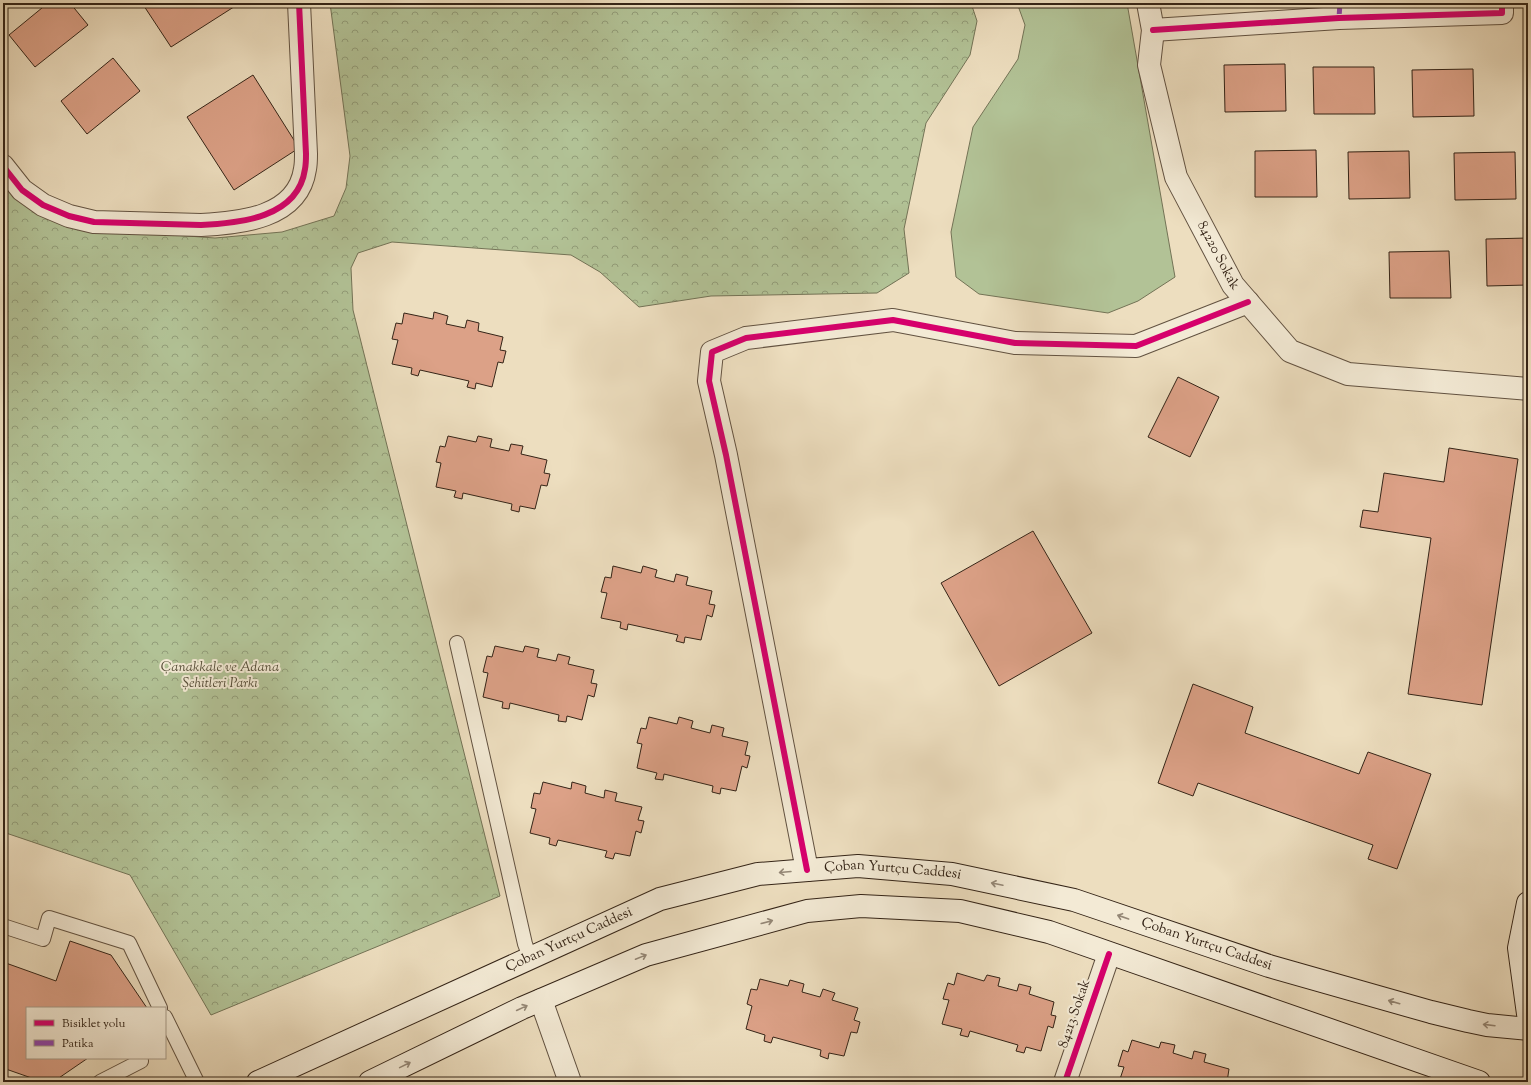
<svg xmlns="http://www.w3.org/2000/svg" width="1531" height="1085" viewBox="0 0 1531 1085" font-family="'Sorts Mill Goudy',serif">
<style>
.grass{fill:#b2c296;stroke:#737356}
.park{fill:url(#park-crowns);stroke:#737356}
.building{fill:#dca187;stroke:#342417}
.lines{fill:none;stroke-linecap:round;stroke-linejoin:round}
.service-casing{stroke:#625241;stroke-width:16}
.minor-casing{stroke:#625241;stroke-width:24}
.secondary-casing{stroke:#342417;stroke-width:24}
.service{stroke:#f3ead5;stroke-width:14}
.minor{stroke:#f3ead5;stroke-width:22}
.secondary{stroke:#f3ead5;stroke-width:22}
.quiet{stroke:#8e44ad;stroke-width:5;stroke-dasharray:10 5;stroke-linecap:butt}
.cycleway-casing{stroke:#f3ead5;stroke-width:8}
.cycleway{stroke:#d6006c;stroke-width:6}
.oneway{stroke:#948776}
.labels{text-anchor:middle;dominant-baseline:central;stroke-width:4;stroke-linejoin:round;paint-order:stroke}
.street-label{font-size:14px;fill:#342417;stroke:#f3ead5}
.park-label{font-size:14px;font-style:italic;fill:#544c37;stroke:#f3ead5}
</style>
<defs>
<pattern id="park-crowns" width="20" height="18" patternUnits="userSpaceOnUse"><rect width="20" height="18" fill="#b2c296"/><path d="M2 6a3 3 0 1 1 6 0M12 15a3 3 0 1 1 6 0" fill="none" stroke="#929d79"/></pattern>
</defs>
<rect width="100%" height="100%" fill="#eddebf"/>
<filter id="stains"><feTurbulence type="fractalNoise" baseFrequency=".005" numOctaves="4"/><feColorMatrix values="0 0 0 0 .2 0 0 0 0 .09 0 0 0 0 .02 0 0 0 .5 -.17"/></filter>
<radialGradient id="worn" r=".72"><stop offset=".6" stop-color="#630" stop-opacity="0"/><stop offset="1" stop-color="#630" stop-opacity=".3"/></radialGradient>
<polygon class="grass" points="1017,3 1127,3 1175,277 1138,301 1108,313 979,294 956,277 951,232 973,127 1018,59 1025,25"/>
<polygon class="park" points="330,3 971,3 977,21 970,55 926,123 904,229 909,273 877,293 711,296 639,307 600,272 571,255 392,242 358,253 351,268 353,310 500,896 211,1015 130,875 3,832 3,174 33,211 90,229 215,238 282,232 334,216 346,188 350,156"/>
<g class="building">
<polygon points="48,3 70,3 88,25 35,67 9,35"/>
<polygon points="142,3 240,3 171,47"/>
<polygon points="113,58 140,91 87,134 61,101"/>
<polygon points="1285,64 1286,111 1225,112 1224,65"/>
<polygon points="1313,67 1374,67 1375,114 1314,114"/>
<polygon points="1473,69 1474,116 1413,117 1412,70"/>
<polygon points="1527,70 1528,70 1528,117"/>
<polygon points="253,75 299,148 234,190 187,117"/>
<polygon points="1316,150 1317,197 1255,197 1255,151"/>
<polygon points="1409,151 1410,198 1349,199 1348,152"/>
<polygon points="1515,152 1516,199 1455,200 1454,153"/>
<polygon points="1528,238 1528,285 1487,286 1486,239"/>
<polygon points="1449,251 1451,298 1390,298 1389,252"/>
<polygon points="434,312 448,316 446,324 465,328 467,320 479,323 478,331 503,337 500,350 506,351 503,363 498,362 492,387 476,383 475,389 467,387 469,381 420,370 418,376 411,374 412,368 392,364 398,340 392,339 396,323 402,324 404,313 433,319"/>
<polygon points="1178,377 1219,397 1190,457 1148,437"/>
<polygon points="448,436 476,442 478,436 492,439 490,447 509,451 511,444 523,446 521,454 547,460 544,473 550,474 547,486 541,485 535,509 520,506 519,512 511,510 512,504 463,493 462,499 454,497 456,491 436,487 441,463 436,462 440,446 445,447"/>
<polygon points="1449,448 1518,459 1482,705 1408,694 1431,538 1360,527 1363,510 1378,512 1384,473 1444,482"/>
<polygon points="1033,531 1092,633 999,686 941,583"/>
<polygon points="613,566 641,573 643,566 657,570 655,577 674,582 676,574 688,577 686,585 712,591 709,604 715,605 712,617 707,615 701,640 685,637 684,643 676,641 678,635 628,624 627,630 620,628 621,622 601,618 607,593 601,592 605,577 611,578"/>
<polygon points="495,646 523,652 525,646 539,649 537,657 556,661 558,654 570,657 568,664 594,670 591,683 597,684 594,697 588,695 582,720 567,716 566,722 558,721 559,715 510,703 509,709 502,708 503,702 483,697 488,673 483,672 487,656 492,657"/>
<polygon points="1193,684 1253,707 1245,733 1359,774 1368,752 1431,774 1397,869 1368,859 1373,845 1198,783 1193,796 1158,783"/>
<polygon points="649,717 677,724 679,717 693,721 691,728 710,733 712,725 724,728 722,736 748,742 745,755 750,756 747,768 742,766 736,791 721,788 720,794 712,792 713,786 664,774 663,780 655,779 657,773 637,768 642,744 637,743 641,728 646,729"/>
<polygon points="543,782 571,789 572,782 586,786 585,793 604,798 605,790 617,793 615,801 642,807 638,820 644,821 641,833 636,831 630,856 615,853 613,859 605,857 607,851 558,840 556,846 549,844 550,838 530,833 536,809 531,808 534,793 540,794"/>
<polygon points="70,941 111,955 147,1008 27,1008 27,1058 88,1058 53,1082 43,1082 3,1068 3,962 56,981"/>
<polygon points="957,973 984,981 987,975 1000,978 998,986 1017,991 1019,984 1031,987 1029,994 1054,1002 1051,1015 1056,1016 1053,1028 1048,1026 1041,1051 1026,1047 1024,1053 1016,1051 1018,1045 970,1031 968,1037 960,1035 962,1029 942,1024 949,1000 943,999 948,983 954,985"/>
<polygon points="760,979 788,986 790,980 804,984 802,992 820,997 823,989 835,993 832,1000 858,1008 854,1020 860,1022 857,1033 851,1032 844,1056 829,1053 828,1059 820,1056 821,1050 773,1037 771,1043 764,1041 765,1035 746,1029 752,1006 747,1004 751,989 757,990"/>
<polygon points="1132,1040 1159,1048 1161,1042 1175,1045 1173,1053 1192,1059 1194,1051 1206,1054 1204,1062 1229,1069 1227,1082 1119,1082 1124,1067 1118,1066 1123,1050 1128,1052"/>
</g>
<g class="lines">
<defs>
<g id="service">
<polyline points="457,643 525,944 530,957"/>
<polyline points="3,926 43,939 49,918 129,943 160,1008"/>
<polyline points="165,1017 197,1082"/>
<polyline points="100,1082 141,1061"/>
</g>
<g id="minor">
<path id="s1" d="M1148,3L1153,30L1149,65L1176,177L1233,285L1290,351L1348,374L1528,389"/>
<polyline points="1153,30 1339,18 1502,13 1502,3"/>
<path d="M3,166L22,190L43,205L69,216L94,222L201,225C240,223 298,218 305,169C306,164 306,159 306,154L299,3"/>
<polyline points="807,870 726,455 709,381 712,352 746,338 893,320 1015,343 1136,346 1248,302"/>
<polyline points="541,1000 570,1082"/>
<polyline points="1065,1082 1109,954"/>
</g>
<g id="secondary">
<polyline points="1528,903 1519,948 1528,1014"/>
<path id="s2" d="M258,1082L660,899L758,874L858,866L952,874L1074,900L1269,966L1431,1012L1468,1021L1487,1025L1528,1029"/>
<polyline points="370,1082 522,1008 646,955 807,911 861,906 960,911 1049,932 1479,1082"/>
</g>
</defs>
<use href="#service" class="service-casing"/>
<use href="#minor" class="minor-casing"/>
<use href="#secondary" class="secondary-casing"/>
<use href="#service" class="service"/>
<use href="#minor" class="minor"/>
<use href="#secondary" class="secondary"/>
<polyline class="quiet" points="1339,18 1340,3"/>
<defs>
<g id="cycleway">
<polyline points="1153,30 1339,18 1502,13 1502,3"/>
<path d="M3,166L22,190L43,205L69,216L94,222L201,225C240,223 298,218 305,169C306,164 306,159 306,154L299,3"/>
<polyline points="807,870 726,455 709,381 712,352 746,338 893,320 1015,343 1136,346 1248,302"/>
<polyline points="1065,1082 1109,954"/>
</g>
</defs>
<use href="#cycleway" class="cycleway-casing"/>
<use href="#cycleway" class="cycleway"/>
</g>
<defs><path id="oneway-shaft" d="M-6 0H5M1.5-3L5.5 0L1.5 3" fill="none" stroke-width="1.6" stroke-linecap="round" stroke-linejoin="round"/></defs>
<g class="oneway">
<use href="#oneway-shaft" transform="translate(785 872) rotate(175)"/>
<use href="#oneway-shaft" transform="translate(997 884) rotate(-168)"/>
<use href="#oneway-shaft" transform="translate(1123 917) rotate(-161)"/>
<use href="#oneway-shaft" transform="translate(767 922) rotate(-15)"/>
<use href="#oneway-shaft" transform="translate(641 957) rotate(-22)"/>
<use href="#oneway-shaft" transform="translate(1394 1002) rotate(-164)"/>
<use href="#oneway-shaft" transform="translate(522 1008) rotate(-25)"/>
<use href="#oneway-shaft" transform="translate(1489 1025) rotate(-173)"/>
<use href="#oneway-shaft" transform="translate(405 1065) rotate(-26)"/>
</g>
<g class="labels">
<g class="street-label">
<text stroke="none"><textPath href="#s1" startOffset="267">84220 Sokak</textPath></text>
<text stroke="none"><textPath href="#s2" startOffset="678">Çoban Yurtçu Caddesi</textPath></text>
<text stroke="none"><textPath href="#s2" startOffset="342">Çoban Yurtçu Caddesi</textPath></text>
<text stroke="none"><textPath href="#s2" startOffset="1002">Çoban Yurtçu Caddesi</textPath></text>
<text transform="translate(1075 1014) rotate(-71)">84213 Sokak</text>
</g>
<g class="park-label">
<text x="220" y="668">Çanakkale ve Adana<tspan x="220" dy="16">Şehitleri Parkı</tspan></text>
</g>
</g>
<rect width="1531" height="1085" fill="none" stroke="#eddebf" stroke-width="16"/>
<rect x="4" y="4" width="1523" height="1077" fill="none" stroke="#342417" stroke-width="2"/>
<rect x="8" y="8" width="1515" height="1069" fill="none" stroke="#342417"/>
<rect x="26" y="1007" width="140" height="52" fill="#f3ead5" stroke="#a79b89"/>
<rect x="34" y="1020" width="20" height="6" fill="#d6006c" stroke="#a79b89"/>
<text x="62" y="1027" font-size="12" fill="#342417">Bisiklet yolu</text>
<rect x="34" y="1040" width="20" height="6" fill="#8e44ad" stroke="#a79b89"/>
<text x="62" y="1047" font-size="12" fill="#342417">Patika</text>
<rect width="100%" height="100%" filter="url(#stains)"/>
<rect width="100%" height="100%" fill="url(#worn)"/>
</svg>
